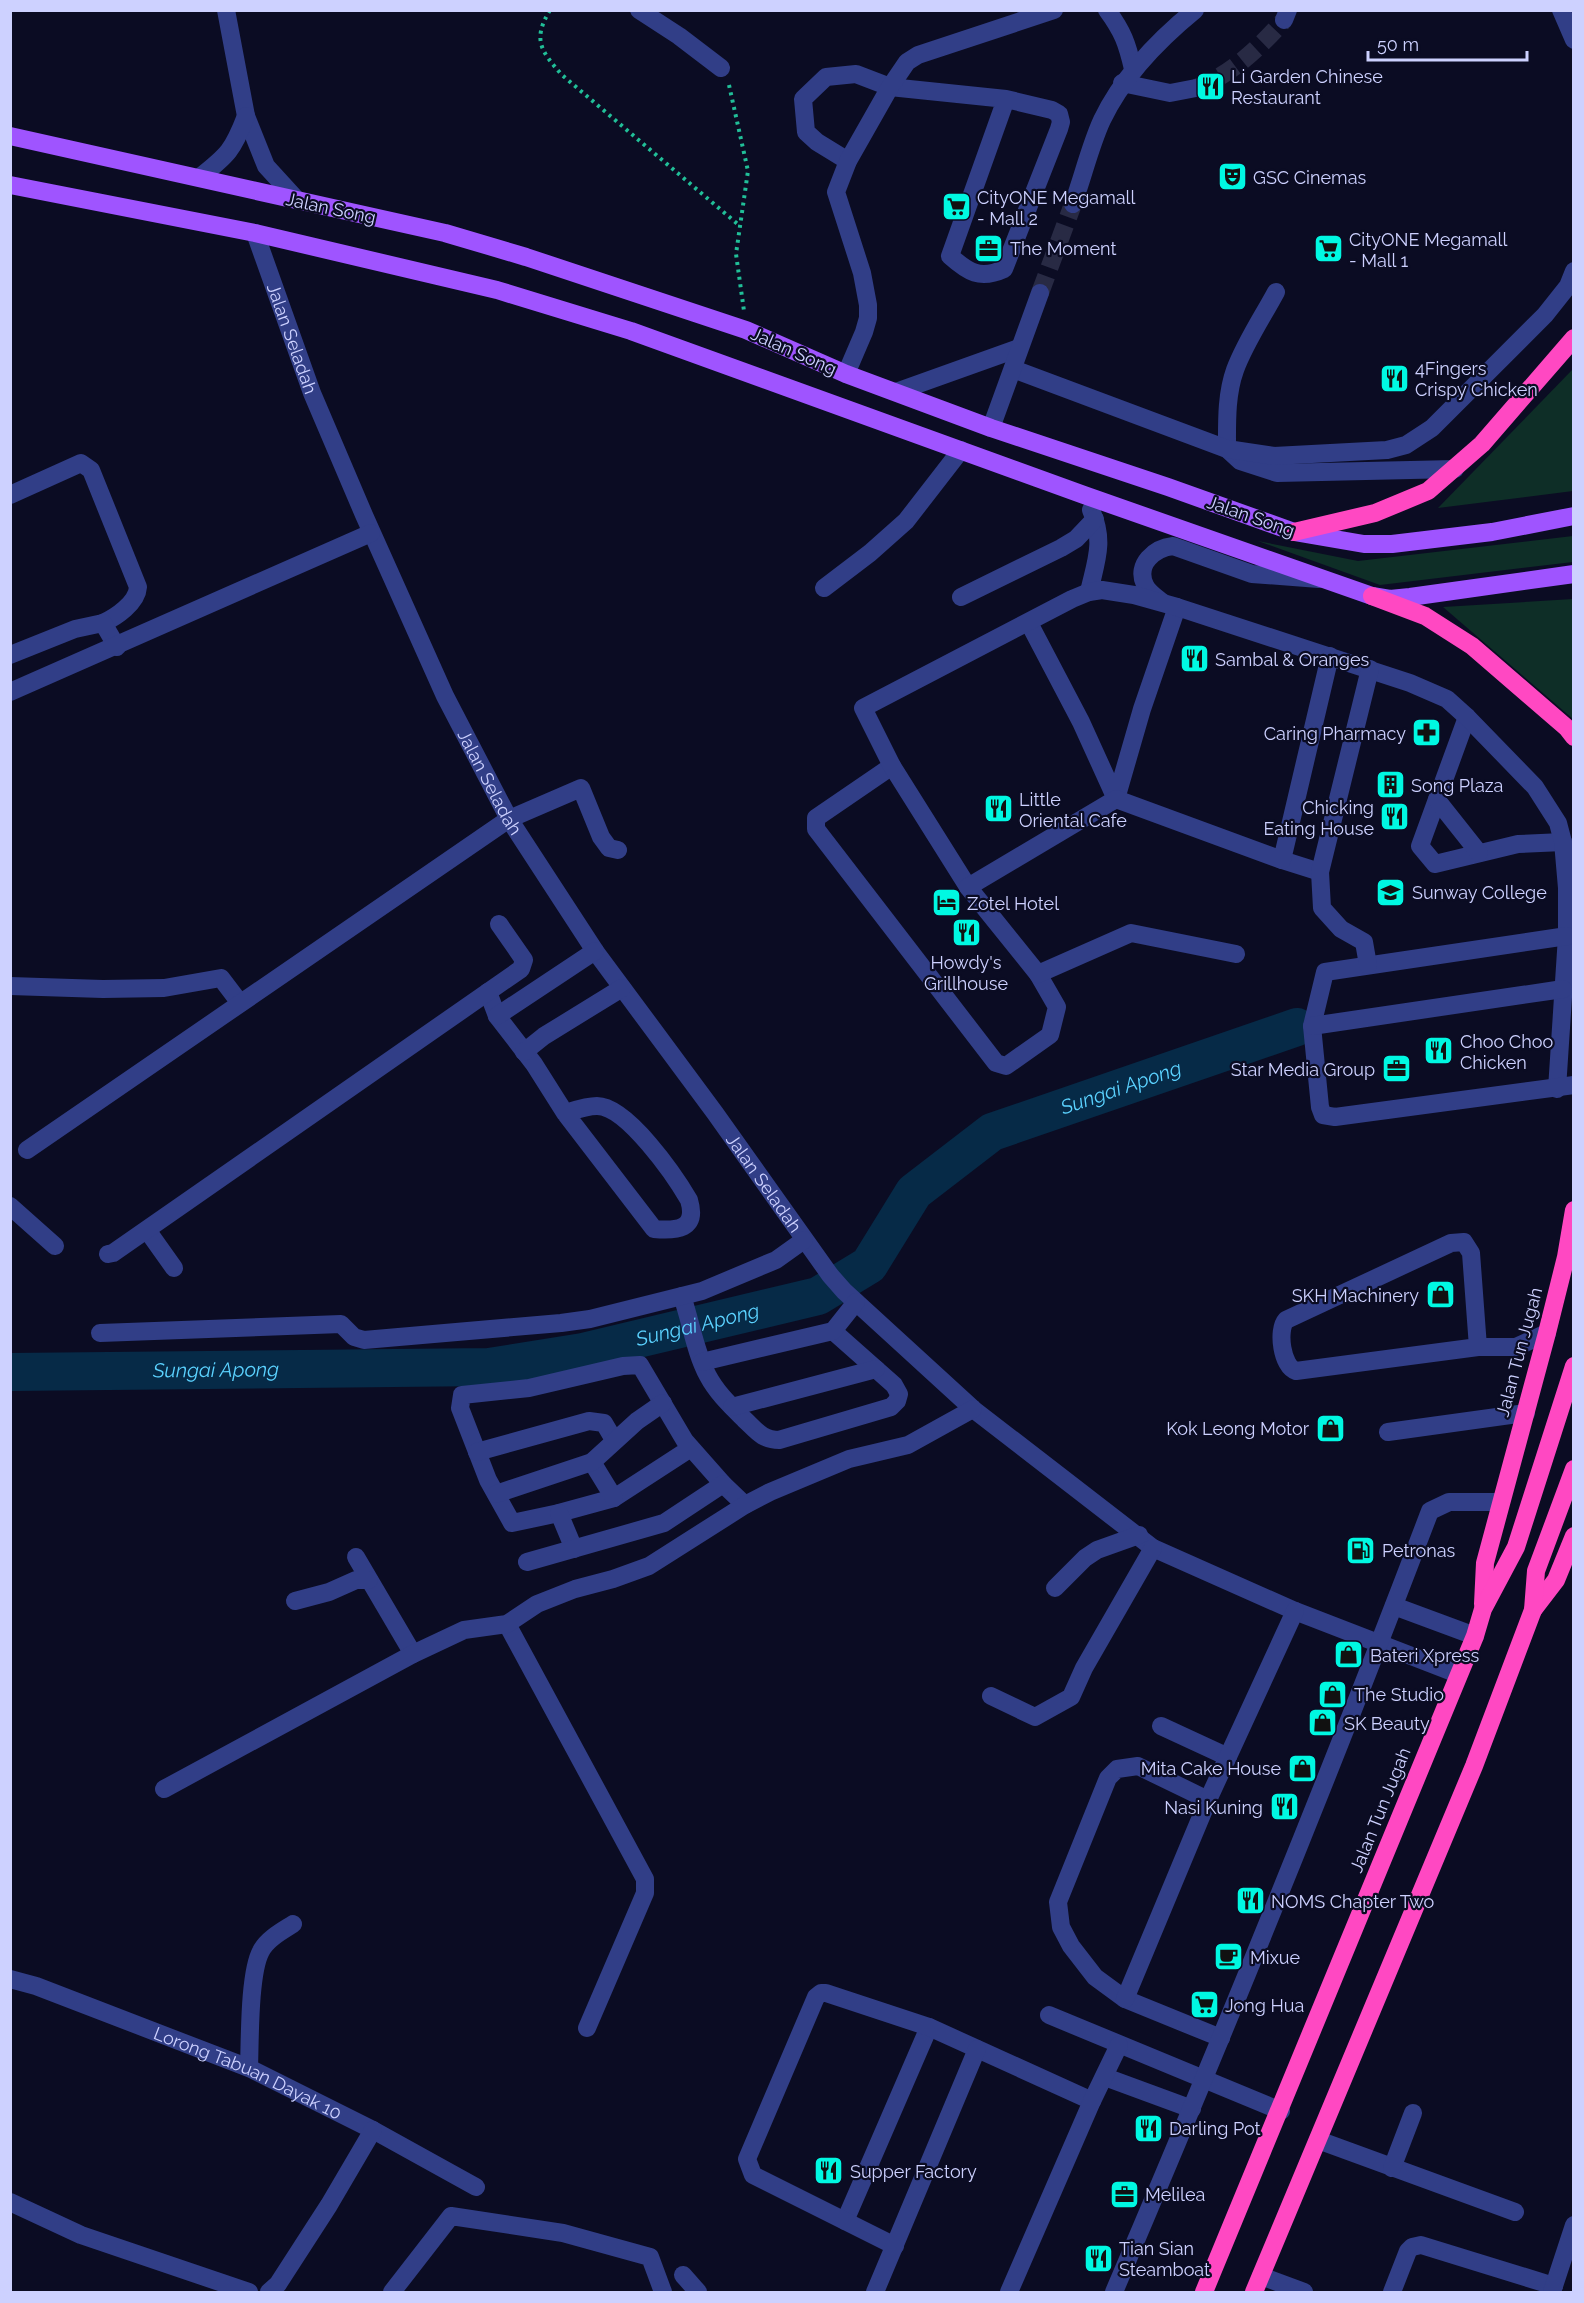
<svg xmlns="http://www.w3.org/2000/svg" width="1584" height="2303" viewBox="0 0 1584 2303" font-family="Raleway,sans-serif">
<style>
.green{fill:#0e2e27}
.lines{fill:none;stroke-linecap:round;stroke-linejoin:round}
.river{stroke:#062a47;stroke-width:38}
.minor-tunnel{stroke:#282a44;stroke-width:18;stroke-dasharray:18 9;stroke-linecap:butt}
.path{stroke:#21bf98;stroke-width:4;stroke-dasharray:3 4.5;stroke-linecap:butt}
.minor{stroke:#313e87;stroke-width:18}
.major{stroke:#9f54ff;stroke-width:18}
.highway{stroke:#ff48c2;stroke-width:18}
.labels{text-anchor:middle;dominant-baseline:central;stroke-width:4.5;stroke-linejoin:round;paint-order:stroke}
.poi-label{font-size:18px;fill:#cdd1ff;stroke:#0b0c23;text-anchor:start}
.street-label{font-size:18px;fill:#cdd1ff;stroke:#0b0c23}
.water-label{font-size:20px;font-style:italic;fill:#5bd2ff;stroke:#0b0c23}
</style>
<rect width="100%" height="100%" fill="#0b0c23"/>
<g class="green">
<polygon points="1573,369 1573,491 1438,508"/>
<polygon points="1573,536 1573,562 1380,585 1258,541 1358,561"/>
<polygon points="1573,599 1573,719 1443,607"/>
</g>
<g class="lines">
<path class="river" id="s1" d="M10,1372L489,1367L583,1352L818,1296L869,1265L914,1192L992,1132L1297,1027"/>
<g class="minor-tunnel">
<path d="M1196,88C1231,75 1260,47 1284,20"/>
<polyline points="1040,293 1073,204"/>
</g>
<g class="path">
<path d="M550,10C532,40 541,51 562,75L740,226"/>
<polyline points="729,85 748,171 736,254 744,311"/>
</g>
<g class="minor">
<polyline points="226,10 246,116 266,166 298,201"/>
<polyline points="639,10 679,36 721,68"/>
<path d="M1107,10C1123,32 1127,43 1133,69"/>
<polyline points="1561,10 1574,40"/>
<polyline points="1284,20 1288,10"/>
<polyline points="1122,83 1170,93 1196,88"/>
<path d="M848,161L817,142L806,132L803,99L826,77L856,74L890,87L1006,99L1052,110L1059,114L1061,122L1059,129L1004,269C980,280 968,272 950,256L1006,99"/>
<path d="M200,177C228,155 233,150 246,116"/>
<path d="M1073,204C1083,177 1090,146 1102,120C1123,76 1157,41 1195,10"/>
<path id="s2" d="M255,233L312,393L364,515L445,696L509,819L595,951L715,1113L830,1275L844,1291L973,1409L1153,1548L1295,1611L1458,1674"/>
<path d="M1276,292C1262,318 1245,343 1235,370C1226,395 1227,423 1227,449L1240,461L1277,473L1455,469"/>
<polyline points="1013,369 1227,449 1274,456 1387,450 1406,445 1432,428 1545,315 1568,286 1574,271"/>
<polyline points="846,374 864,332 868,318 868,305 862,273 836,192 848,161 890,87 907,62 918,55 1054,10"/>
<polyline points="896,392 1019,348"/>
<polyline points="991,428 1040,293"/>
<path d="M10,495L81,463L91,470L138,587C137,603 116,617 103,623"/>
<polyline points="824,588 870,553 906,521 961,450"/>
<path d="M1089,592C1096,561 1105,541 1091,510"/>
<polyline points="961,597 1061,548 1076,539 1095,519"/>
<path d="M1162,602C1156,597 1148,592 1145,585C1135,564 1155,548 1173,546L1252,574L1319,579"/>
<polyline points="1029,623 1081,722 1116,799 1142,709 1177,607"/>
<polyline points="10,655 75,629 103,623 117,647"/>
<polyline points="10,692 371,533"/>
<polyline points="1467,717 1420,846 1435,864 1518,844 1563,842"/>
<polyline points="892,766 816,818 816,829 996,1063 1006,1066 1050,1035 1057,1007 1038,974"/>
<polyline points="1437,800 1479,853"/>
<polyline points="1282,860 1320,872"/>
<polyline points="968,887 892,766 863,708 1072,599 1089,592 1102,590 1134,595 1177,607 1410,683 1447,699 1467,717 1535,787 1558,823 1563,842 1567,888 1567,936 1557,1089"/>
<polyline points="1567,936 1325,972 1312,1026 1320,1107 1323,1115 1335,1117 1574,1085"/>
<polyline points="1236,954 1131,933 1038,974 968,887 1116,799 1282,860 1330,656"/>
<polyline points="1368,965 1364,942 1341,929 1322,908 1320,872 1370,669"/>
<polyline points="10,986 103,989 164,988 221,978 240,1003"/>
<path d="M488,992L497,1016L534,1064L565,1113L654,1229C676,1231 698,1230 689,1200C675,1176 627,1106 597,1106C587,1106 575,1110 565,1113"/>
<polyline points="497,1016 595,951"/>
<polyline points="1312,1026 1563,989"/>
<polyline points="524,1052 544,1036 622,988"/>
<polyline points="27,1150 509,819 581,788 601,837 609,848 618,850"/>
<polyline points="10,1206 55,1246"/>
<polyline points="147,1230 174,1268"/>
<polyline points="108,1254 113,1253 521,969 524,960 499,924"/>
<path d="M682,1296C691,1322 695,1352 708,1376C717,1393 731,1406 744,1419C756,1430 762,1440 779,1440L891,1407L897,1401L899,1394L894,1385L833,1331"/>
<polyline points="100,1333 341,1324 354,1337 364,1340 561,1323 590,1319 702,1291 776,1260 804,1240"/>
<path d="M1478,1347L1471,1253L1464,1242L1451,1243L1286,1320C1277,1330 1282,1367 1296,1371L1478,1347H1516L1547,1333"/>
<polyline points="702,1362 833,1331 856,1302"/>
<polyline points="732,1407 876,1369"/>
<polyline points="1388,1432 1526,1413"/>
<polyline points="691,1448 614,1498 559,1513 512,1523 488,1480 460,1408 462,1395 529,1388 623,1366 640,1365 685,1441 723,1484 745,1505"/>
<polyline points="477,1452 589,1421 604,1423 614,1440"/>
<polyline points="592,1462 614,1498"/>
<polyline points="496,1494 592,1462 637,1421 663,1403"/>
<polyline points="559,1513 574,1549"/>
<polyline points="356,1557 413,1654"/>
<polyline points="527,1562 664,1523 723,1484"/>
<polyline points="1055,1588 1085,1558 1097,1550 1139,1535"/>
<polyline points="295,1601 329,1592 356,1580 369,1580"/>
<polyline points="1394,1606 1475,1636"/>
<polyline points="507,1624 645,1879 645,1893 587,2028"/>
<polyline points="991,1696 1035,1717 1071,1697 1084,1668 1153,1548"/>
<polyline points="1161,1726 1228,1757"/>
<polyline points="164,1789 413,1654 464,1630 507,1624 537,1604 575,1589 613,1579 649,1566 745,1505 770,1492 849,1459 908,1445 973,1409"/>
<polyline points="1208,1800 1138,1766 1117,1769 1108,1778 1058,1902 1061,1927 1071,1946 1095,1977 1125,1999 1221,2038"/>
<path id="s3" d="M10,1979L36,1986L249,2068L373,2130L476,2187"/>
<polyline points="1125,1999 1208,1800 1295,1611"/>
<polyline points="1049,2015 1281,2111"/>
<path d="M249,2068C250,2041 249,1973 261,1951C267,1939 282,1931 293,1924"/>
<polyline points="1105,2077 1192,2109"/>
<polyline points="1318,2140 1515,2212"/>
<polyline points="1392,2168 1413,2113"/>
<polyline points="10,2202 81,2235 249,2292"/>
<polyline points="845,2221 929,2027"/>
<polyline points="895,2246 753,2175 747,2159 816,1997 821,1993 826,1993 929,2027 1092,2101"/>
<polyline points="683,2275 698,2292"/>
<polyline points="1261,2276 1304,2292"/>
<polyline points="269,2292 278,2284 329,2205 373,2130"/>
<polyline points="392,2292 451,2216 563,2233 650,2257 663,2292"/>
<polyline points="875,2292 977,2049"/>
<polyline points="1009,2292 1092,2101 1119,2045"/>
<path d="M1114,2292C1224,2034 1330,1774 1430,1511L1449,1502H1500"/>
<polyline points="1392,2292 1408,2251 1412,2247 1421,2245 1554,2286"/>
<polyline points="1552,2292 1574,2225"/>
</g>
<g class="major">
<polyline points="10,136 445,233 526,257 746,330 846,374 991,428 1168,487 1294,532 1364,544 1392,544 1492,532 1574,516"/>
<polyline points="10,185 255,233 497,290 631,331 1084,495 1372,596 1390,599 1410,597 1574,574"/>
</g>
<g class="highway">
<polyline points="1294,532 1375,513 1428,491 1482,444 1574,338"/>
<polyline points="1372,596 1425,616 1472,646 1567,728 1574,737"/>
<polyline points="1483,1604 1485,1563 1547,1333 1566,1257 1574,1210"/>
<polyline points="1533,1610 1556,1580 1574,1536"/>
<polyline points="1204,2292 1475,1636 1483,1609 1516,1547 1574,1366"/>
<polyline points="1254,2292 1474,1766 1533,1610 1536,1571 1574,1469"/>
</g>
</g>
<defs>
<symbol id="restaurant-square" viewBox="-11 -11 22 22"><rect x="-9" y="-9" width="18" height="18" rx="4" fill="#00f8e2" stroke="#0b0c23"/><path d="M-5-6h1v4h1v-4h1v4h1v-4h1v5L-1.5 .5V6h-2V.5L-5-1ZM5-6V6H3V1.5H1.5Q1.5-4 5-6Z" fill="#111"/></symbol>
<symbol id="theatre-square" viewBox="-11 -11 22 22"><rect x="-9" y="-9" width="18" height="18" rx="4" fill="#00f8e2" stroke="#0b0c23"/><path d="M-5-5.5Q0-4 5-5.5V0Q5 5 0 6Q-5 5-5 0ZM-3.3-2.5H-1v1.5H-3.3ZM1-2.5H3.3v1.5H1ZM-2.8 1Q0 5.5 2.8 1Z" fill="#111"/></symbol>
<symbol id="supermarket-square" viewBox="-11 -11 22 22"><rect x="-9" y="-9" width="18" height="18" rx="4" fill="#00f8e2" stroke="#0b0c23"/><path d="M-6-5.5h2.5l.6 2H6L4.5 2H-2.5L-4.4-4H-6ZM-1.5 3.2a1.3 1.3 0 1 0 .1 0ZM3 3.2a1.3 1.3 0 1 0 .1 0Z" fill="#111"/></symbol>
<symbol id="office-square" viewBox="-11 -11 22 22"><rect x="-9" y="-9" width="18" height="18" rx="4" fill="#00f8e2" stroke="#0b0c23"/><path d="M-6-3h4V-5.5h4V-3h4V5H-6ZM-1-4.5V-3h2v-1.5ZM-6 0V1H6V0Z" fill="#111"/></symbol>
<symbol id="pharmacy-square" viewBox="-11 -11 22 22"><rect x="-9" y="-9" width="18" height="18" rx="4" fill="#00f8e2" stroke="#0b0c23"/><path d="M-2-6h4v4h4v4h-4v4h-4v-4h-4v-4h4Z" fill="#111"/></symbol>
<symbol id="building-square" viewBox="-11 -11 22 22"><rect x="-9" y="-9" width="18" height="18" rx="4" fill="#00f8e2" stroke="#0b0c23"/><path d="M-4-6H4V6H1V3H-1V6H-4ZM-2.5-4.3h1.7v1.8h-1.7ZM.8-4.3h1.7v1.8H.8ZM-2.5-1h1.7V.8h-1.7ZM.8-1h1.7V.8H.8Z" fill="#111"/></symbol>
<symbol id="university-square" viewBox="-11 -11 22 22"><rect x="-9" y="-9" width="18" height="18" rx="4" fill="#00f8e2" stroke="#0b0c23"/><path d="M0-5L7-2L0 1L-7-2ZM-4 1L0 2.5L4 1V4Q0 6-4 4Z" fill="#111"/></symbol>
<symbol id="hotel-square" viewBox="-11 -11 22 22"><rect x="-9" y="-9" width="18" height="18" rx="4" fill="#00f8e2" stroke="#0b0c23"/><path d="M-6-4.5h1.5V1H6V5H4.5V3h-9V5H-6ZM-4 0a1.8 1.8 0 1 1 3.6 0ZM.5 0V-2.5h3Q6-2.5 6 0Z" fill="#111"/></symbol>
<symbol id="shop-square" viewBox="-11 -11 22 22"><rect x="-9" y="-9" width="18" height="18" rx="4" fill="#00f8e2" stroke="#0b0c23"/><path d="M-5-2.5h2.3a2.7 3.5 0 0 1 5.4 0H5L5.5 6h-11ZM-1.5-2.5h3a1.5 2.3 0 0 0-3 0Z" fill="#111"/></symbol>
<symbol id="fuel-square" viewBox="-11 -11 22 22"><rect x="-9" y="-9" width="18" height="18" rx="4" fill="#00f8e2" stroke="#0b0c23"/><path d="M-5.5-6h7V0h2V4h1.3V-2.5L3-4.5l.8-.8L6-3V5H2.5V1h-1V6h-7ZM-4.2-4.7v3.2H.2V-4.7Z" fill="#111"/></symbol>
<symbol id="cafe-square" viewBox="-11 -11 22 22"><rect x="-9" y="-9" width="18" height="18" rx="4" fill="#00f8e2" stroke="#0b0c23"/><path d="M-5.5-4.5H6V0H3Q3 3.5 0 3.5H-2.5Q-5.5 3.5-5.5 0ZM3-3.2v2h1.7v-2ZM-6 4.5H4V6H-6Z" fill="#111"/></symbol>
</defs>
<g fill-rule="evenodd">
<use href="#restaurant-square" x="1194" y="70" width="33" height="33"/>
<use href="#theatre-square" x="1216" y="160" width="33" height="33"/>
<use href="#supermarket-square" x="940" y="190" width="33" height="33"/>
<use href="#office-square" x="972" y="232" width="33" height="33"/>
<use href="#supermarket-square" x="1312" y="232" width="33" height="33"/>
<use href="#restaurant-square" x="1378" y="362" width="33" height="33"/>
<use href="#restaurant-square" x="1178" y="642" width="33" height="33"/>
<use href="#pharmacy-square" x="1410" y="716" width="33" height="33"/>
<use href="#building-square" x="1374" y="768" width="33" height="33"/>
<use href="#restaurant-square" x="982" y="792" width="33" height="33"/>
<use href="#restaurant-square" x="1378" y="800" width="33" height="33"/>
<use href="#university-square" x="1374" y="876" width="33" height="33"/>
<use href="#hotel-square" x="930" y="886" width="33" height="33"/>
<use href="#restaurant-square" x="950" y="916" width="33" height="33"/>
<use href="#restaurant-square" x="1422" y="1034" width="33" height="33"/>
<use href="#office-square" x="1380" y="1052" width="33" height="33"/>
<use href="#shop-square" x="1424" y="1278" width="33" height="33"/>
<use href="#shop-square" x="1314" y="1412" width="33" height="33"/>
<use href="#fuel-square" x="1344" y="1534" width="33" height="33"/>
<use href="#shop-square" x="1332" y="1638" width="33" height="33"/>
<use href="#shop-square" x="1316" y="1678" width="33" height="33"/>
<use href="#shop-square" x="1306" y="1706" width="33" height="33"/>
<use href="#shop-square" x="1286" y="1752" width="33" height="33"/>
<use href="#restaurant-square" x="1268" y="1790" width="33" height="33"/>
<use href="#restaurant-square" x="1234" y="1884" width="33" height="33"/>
<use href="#cafe-square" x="1212" y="1940" width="33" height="33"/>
<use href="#supermarket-square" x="1188" y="1988" width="33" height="33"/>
<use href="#restaurant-square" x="1132" y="2112" width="33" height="33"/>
<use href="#restaurant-square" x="812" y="2154" width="33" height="33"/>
<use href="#office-square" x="1108" y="2178" width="33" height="33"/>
<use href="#restaurant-square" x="1082" y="2242" width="33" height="33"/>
</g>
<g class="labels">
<g class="poi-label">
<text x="1231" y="76">Li Garden Chinese<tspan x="1231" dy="21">Restaurant</tspan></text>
<text x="1253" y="177">GSC Cinemas</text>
<text x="977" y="197">CityONE Megamall<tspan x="977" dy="21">- Mall 2</tspan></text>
<text x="1349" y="239">CityONE Megamall<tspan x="1349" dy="21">- Mall 1</tspan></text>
<text x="1010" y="248">The Moment</text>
<text x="1415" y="368">4Fingers<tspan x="1415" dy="21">Crispy Chicken</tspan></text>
<text x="1215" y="659">Sambal &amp; Oranges</text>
<text x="1406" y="733" text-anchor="end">Caring Pharmacy</text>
<text x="1411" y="785">Song Plaza</text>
<text x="1019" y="799">Little<tspan x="1019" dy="21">Oriental Cafe</tspan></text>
<text x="1374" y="807" text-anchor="end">Chicking<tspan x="1374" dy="21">Eating House</tspan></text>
<text x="1412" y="892">Sunway College</text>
<text x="967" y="903">Zotel Hotel</text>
<text x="966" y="962" text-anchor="middle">Howdy's<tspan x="966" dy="21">Grillhouse</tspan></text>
<text x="1460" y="1041">Choo Choo<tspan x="1460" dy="21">Chicken</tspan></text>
<text x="1375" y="1069" text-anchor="end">Star Media Group</text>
<text x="1419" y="1295" text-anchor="end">SKH Machinery</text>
<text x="1309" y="1428" text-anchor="end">Kok Leong Motor</text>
<text x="1382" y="1550">Petronas</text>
<text x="1370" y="1655">Bateri Xpress</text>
<text x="1354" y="1694">The Studio</text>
<text x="1344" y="1723">SK Beauty</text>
<text x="1281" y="1768" text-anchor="end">Mita Cake House</text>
<text x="1263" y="1807" text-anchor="end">Nasi Kuning</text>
<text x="1271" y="1901">NOMS Chapter Two</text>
<text x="1250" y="1957">Mixue</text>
<text x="1225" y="2005">Jong Hua</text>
<text x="1169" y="2128">Darling Pot</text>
<text x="850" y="2171">Supper Factory</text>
<text x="1145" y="2194">Melilea</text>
<text x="1119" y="2248">Tian Sian<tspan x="1119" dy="21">Steamboat</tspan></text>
</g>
<g class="street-label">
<text transform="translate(331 208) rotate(12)">Jalan Song</text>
<text stroke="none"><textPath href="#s2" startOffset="112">Jalan Seladah</textPath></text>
<text transform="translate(794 351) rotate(24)">Jalan Song</text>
<text transform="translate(1251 516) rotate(19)">Jalan Song</text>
<text stroke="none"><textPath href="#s2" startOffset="598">Jalan Seladah</textPath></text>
<text stroke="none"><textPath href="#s2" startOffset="1084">Jalan Seladah</textPath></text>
<text transform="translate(1519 1352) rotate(-75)">Jalan Tun Jugah</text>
<text transform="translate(1380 1810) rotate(-68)">Jalan Tun Jugah</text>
<text stroke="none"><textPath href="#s3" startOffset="256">Lorong Tabuan Dayak 10</textPath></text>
</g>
<g class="water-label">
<text stroke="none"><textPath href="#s1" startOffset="1196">Sungai Apong</textPath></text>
<text stroke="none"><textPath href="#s1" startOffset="692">Sungai Apong</textPath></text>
<text stroke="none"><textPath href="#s1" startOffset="206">Sungai Apong</textPath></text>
</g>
</g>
<rect width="1584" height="2303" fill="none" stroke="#cdd1ff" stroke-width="24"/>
<path d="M1368 51v9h159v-9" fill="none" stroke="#cdd1ff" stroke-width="3"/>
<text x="1377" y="51" font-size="18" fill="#cdd1ff" stroke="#0b0c23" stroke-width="4.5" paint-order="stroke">50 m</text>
</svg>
